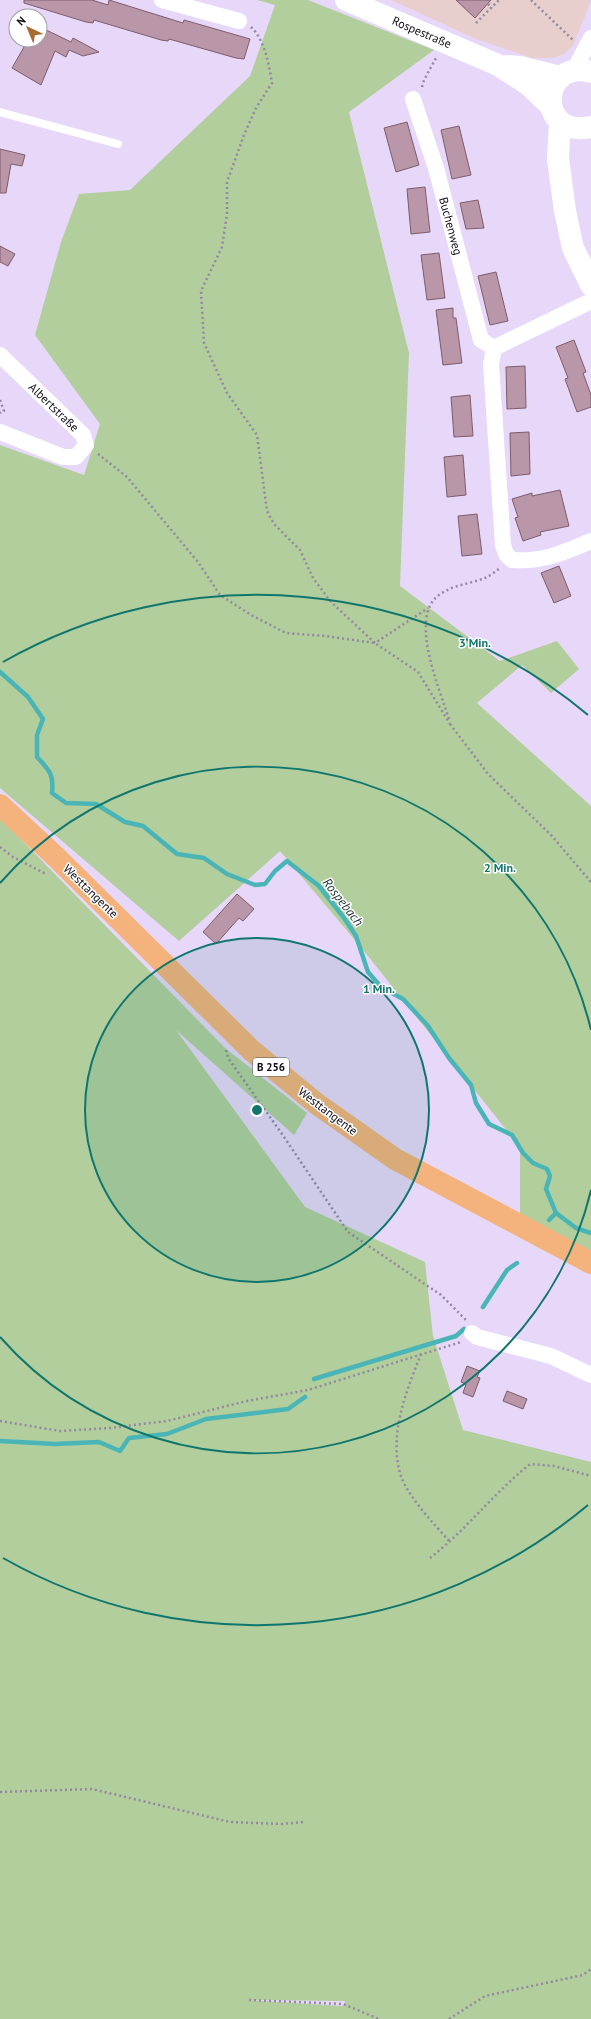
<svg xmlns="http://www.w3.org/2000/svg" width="591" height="2019" viewBox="0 0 591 2019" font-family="'PT Sans',sans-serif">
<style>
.education{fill:#e9cece}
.green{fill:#b2ce9c;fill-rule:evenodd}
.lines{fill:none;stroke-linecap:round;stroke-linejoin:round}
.stream{stroke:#49b5b6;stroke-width:4.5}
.building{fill:#ba97a8;stroke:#7c5c6c}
.path{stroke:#9388a1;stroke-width:2.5;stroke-dasharray:2 3;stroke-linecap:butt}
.lane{stroke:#fff;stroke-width:8}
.street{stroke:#fff;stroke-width:16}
.secondary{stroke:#fff;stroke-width:22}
.primary{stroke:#f4b37c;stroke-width:22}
.ring{fill:none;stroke:#0f766e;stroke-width:2}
.labels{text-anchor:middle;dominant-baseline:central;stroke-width:3;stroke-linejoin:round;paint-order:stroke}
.shield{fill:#fff;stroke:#58555d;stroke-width:1}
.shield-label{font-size:11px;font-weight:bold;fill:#110c17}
.street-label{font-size:12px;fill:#110c17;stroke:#fff}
.water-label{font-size:13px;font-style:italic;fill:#193232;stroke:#fff}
.centre{fill:#0f766e;stroke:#fff;stroke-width:2}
.ring-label{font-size:12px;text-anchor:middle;font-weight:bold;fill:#0f766e;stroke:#fff;stroke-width:3;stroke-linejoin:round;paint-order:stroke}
</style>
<rect width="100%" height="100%" fill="#e7d8fa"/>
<polygon class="education" points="391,0 591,0 591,1 573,46 564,54 553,58 532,58 476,39"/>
<g class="green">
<polygon points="257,0 308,0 434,50 349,112 409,353 400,586 500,661 557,641 579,669 551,693 522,665 477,703 591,806 591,1258 520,1217 520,1147 364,951 280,851 179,941 0,788 0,445 84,475 100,424 35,335 61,242 79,194 130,190 250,76 275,5"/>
<path d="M0,818L225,1048L307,1113L294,1135L176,1030L305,1207L425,1262L433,1336L463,1430L591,1462V2019H0ZM248,2000L345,2001V2002L343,2006Z"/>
</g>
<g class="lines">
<g class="stream">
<path d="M0,672L28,697L43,719L37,735V757C49,770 54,774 52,793L66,803L96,804L125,822L143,826L177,854L204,858L227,874L255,885L265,884L275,871L287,861L319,886L344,918L356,936L368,972L381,987L403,999L428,1026L449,1058L471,1085L476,1103L489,1124L512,1135L523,1153L533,1163L547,1169L550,1176L546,1189L556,1213L576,1228L591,1233"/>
<polyline points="549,1220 556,1213"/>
<polyline points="483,1307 507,1270 517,1263"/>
<polyline points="314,1379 456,1336 464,1329"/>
<polyline points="0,1441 55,1444 99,1442 120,1451 129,1438 167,1434 206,1419 288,1409 305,1397"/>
</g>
</g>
<g class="building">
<polygon points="24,0 92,0 108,5 109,0 183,23 184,20 250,39 244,59 236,58 169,39 168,41 161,40 94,20 93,23 86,22 24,3"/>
<polygon points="456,0 491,0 475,18"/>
<polygon points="40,27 71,42 73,38 99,52 83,56 69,50 66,57 55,51 41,85 12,68 28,40 40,40"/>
<polygon points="407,122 419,165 396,172 384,128"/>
<polygon points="459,126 471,175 452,179 441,130"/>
<polygon points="0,149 25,155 22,166 11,164 6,193 0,193"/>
<polygon points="425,187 430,232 411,234 407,189"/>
<polygon points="478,200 484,228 466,229 460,203"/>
<polygon points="0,246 15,254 8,266 0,262"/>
<polygon points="439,253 445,298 427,300 421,255"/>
<polygon points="496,272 508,321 490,325 478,276"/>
<polygon points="453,308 453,318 456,318 462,363 443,365 436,310"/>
<polygon points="574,340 586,372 583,373 591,395 591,407 577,412 565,379 568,378 556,347"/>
<polygon points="525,366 526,408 507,409 506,367"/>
<polygon points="470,395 473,436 454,437 451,397"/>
<polygon points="529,432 530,474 511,476 510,433"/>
<polygon points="463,455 466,495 447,497 444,457"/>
<polygon points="560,490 569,526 540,532 541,535 523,541 515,518 518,517 512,499 532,493 532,496"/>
<polygon points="477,514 482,554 462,556 458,516"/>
<polygon points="559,566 571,596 554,603 541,573"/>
<polygon points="237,894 254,909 243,921 239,918 216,944 203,932"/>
<polygon points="467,1366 480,1371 477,1377 480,1378 473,1397 463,1393 466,1384 461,1382"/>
<polygon points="507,1391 527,1399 523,1409 503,1401"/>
</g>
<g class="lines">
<g class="path">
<polyline points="531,0 573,40"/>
<polyline points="488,4 492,8"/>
<polyline points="476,23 499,0"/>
<path d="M251,27C265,40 269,65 272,83L256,108L244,135L227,182V214L222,247L201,291L204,343L227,393L257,435L267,511L274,524L300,550L313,578L331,602L375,643L428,608"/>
<polyline points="422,87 424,80 436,58"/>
<polyline points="0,400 4,411 0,413"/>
<polyline points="98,454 127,477 198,562 220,595 251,615 286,633 325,636 375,643 418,672 450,724"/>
<path d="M449,719C440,690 408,617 439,595C452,585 470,584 485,578C490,576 495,572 500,568"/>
<polyline points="450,724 488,774 552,836 591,882"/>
<polyline points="0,847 13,857 46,874"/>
<polyline points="226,1050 228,1058 282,1134 348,1232 441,1295 466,1320"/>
<path d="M421,1354C406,1392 387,1438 402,1479C411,1500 435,1525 450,1542"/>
<polyline points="0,1421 60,1431 110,1428 167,1421 247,1401 308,1390 461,1342"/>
<path d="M430,1558C466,1530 494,1493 530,1464L554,1466L591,1476"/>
<polyline points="0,1792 92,1789 230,1822 282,1824 303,1822"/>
<polyline points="249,2000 343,2004 379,2019"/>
<polyline points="449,2019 485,1996 583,1975 591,1969"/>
</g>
<polyline class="lane" points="0,112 118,144"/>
<g class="street">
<polyline points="162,0 239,21"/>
<polyline points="574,70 591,38"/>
<polyline points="413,99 436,168 481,340 494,348 591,301"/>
<path d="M494,348L491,364L503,545L506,554L512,560C544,562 562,553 591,541"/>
<polyline points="0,355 83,435 86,445 76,457 63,457 0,432"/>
<polyline points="472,1333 477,1337 551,1356 591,1375"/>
</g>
<g class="secondary">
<polyline points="346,0 498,65 529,85 550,105"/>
<polyline points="507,66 520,67 560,77"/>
<path d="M591,72C540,58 535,139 591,127"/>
<polyline points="560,122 558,159 565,211 573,248 591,285"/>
</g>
<polyline class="primary" points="0,805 56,857 251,1050 317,1104 395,1159 591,1263"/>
</g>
<circle cx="257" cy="1110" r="172" fill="#0f766e" fill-opacity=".12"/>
<g class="ring">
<circle cx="257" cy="1110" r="172"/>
<path d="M591 1190A343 343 0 0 1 0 1337M0 883A343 343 0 0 1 591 1030"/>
<path d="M588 1505A515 515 0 0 1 3 1558M3 662A515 515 0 0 1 588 715"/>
</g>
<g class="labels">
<rect class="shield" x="253" y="1058" width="36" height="18" rx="3"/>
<g class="shield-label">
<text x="271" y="1067">B 256</text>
</g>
<g class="street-label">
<text transform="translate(422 32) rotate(23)">Rospestraße</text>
<text transform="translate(451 226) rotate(75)">Buchenweg</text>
<text transform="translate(54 407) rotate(44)">Albertstraße</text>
<text transform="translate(91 891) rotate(44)">Westtangente</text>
<text transform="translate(328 1111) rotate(37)">Westtangente</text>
</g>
<g class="water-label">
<text transform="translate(343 902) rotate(52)">Rospebach</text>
</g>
</g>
<circle cx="257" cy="1110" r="6" class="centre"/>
<g class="ring-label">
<text x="475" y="647">3 Min.</text>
<text x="500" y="872">2 Min.</text>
<text x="379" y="993">1 Min.</text>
</g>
<g transform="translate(28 28) rotate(316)"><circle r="19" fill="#ffffff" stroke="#a09ea2"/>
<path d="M0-3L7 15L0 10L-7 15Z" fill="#a76a2f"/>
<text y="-6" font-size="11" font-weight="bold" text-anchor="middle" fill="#110c17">N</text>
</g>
</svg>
